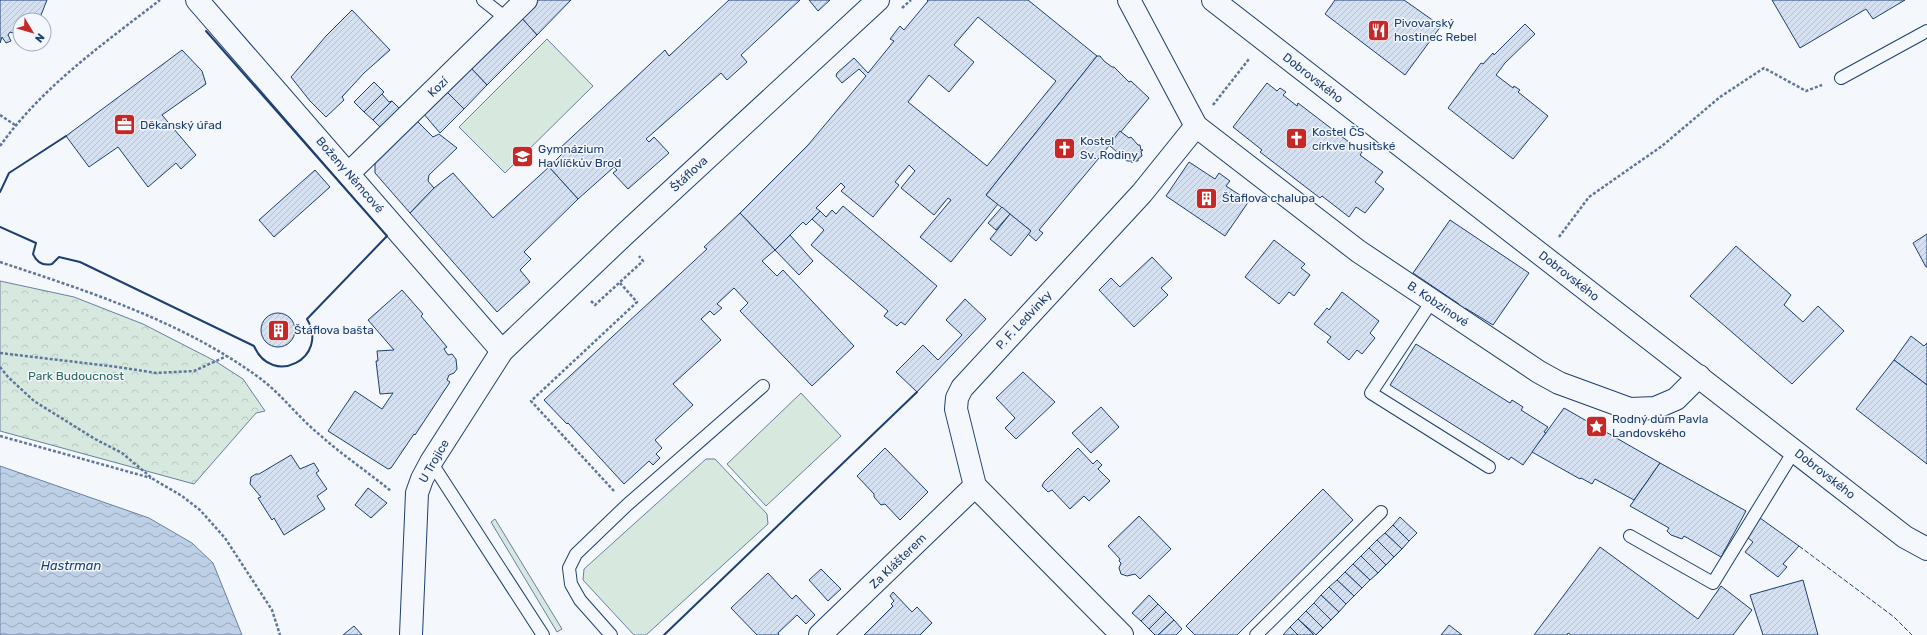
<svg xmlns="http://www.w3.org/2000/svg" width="1927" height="635" viewBox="0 0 1927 635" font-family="Rubik,sans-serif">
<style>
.forest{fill:url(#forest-crowns);stroke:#687fa3}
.pitch{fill:#d7e8df;stroke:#687fa3}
.water{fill:url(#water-waves);stroke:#687fa3}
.building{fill:url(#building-hatch);stroke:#1d3f73;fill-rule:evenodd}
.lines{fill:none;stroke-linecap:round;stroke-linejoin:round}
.lane-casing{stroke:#1d3f73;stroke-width:14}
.street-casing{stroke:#1d3f73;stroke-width:24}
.path{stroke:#5e769c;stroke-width:2.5;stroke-dasharray:3 2;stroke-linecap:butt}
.lane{stroke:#f4f7fb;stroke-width:12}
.street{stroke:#f4f7fb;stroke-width:22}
.fence{stroke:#1d3f73;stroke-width:1;stroke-dasharray:5 2;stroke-linecap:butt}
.wall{stroke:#1d3f73;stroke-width:2}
.labels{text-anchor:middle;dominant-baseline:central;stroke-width:3;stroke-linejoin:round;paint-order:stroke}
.poi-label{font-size:12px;fill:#1d3f73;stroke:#f4f7fb;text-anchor:start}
.street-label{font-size:12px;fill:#1d3f73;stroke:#f4f7fb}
.park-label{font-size:12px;fill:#2c6c60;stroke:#f4f7fb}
.water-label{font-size:13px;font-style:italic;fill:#1d3f73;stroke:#f4f7fb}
</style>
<defs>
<pattern id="forest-crowns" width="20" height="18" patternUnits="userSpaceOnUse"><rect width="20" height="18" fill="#d7e8df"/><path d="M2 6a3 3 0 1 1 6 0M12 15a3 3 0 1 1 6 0" fill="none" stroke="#b8c8c3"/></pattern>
<pattern id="water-waves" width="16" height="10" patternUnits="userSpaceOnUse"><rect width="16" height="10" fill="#bed0e5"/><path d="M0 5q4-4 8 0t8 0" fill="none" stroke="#9aaabe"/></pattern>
<pattern id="building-hatch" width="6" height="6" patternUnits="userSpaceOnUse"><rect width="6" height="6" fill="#d5e0f0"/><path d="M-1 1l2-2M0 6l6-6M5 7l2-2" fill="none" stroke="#b6c1d1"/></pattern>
</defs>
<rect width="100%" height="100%" fill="#f4f7fb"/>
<polygon class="forest" points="0,281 74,297 143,324 215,361 243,379 265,411 256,413 194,484 0,431"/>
<g class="pitch">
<polygon points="547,39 593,86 505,173 459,127"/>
<polygon points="801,393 841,436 766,506 727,464"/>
<polygon points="706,459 715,459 767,514 768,524 646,635 634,635 583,580 584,569"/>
<polygon points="495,519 562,629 557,632 491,522"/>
</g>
<polygon class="water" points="0,466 149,518 192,543 213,563 242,635 0,635"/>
<g class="building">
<polygon points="0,0 47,0 39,20 20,20 20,35 10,32 8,35 11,41 6,43 2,37 0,43"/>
<polygon points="537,0 571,0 537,35 519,15"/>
<polygon points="729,0 800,0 741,55 747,62 727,80 721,73 646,139 649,142 654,137 669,153 628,189 613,173 617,170 614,167 578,199 549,167 562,154 558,150 665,50 669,56"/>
<polygon points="809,0 830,0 818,11"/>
<path d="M927,0H1028L1097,56L986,195L998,204L951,262L920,237L951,200L948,198L934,215L901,188L915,171L909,165L895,182L899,185L873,217L841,191L845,187L841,183L816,208L820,211L806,225L803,222L775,250L740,213L808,145L866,76L859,69L842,83L836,76L837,73L854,58L868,73L894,41L890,39L900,26L904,30L928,1ZM978,17L1056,81L987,166L908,102L929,75L949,92L974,62L954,45Z"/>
<polygon points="1335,0 1404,0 1441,26 1405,75 1325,14"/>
<polygon points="1772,0 1905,0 1873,19 1866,9 1800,48"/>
<polygon points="352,10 390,50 364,73 342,97 344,100 326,117 310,101 291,77 326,36"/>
<polygon points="519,15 537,35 487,85 469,66"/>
<polygon points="1525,24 1535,34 1505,63 1496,75 1513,88 1514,86 1520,90 1518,92 1548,116 1513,159 1448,108 1481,63 1483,64 1493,53 1494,55"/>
<polygon points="182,50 202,71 206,84 162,115 196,155 181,169 176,163 148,187 118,147 89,167 66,136"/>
<polygon points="1097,56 1100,56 1104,61 1112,67 1114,67 1129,82 1131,81 1149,98 1039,230 1043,233 1036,241 1028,234 1031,231 986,195"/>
<polygon points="469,66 487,85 464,109 445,90"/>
<polygon points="374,82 384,92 364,112 354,102"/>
<polygon points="1267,83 1277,91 1280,88 1286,92 1283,95 1297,106 1298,103 1362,152 1360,155 1383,172 1375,182 1384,189 1365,213 1356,207 1349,217 1322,196 1320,198 1260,152 1262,150 1233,127"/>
<polygon points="445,90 464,109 440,133 423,113"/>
<polygon points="382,94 389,102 392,101 373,120 364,112"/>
<polygon points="392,101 401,110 382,129 373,120"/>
<polygon points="416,120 433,137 439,134 457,148 429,175 428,181 434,188 410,213 375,173 375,159"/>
<polygon points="1120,131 1129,138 1131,137 1138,145 1140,145 1141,150 1143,150 1141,151 1142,156 1138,159 1138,161 1133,161 1132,163 1132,161 1127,161 1109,145"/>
<polygon points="1189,162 1215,179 1219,173 1230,181 1226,186 1249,201 1225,236 1166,196"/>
<polygon points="549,167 578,199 524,252 531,259 520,270 530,282 497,312 410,213 434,188 453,173 493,218"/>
<polygon points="315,170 330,187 274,237 259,220"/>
<polygon points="843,206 937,286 905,325 901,322 897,326 884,316 888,311 811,245 824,230 812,219 820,211 826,217 832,210 836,214"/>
<polygon points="1002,207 1010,214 996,230 988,223"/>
<polygon points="740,213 775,250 762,261 777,276 783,270 854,346 812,386 740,311 748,303 734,288 717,304 722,308 714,315 710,311 701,319 721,340 673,384 693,405 655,440 662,448 656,454 660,458 653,465 649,461 624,484 568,423 567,424 544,400 707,249 704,247"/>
<polygon points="1010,214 1031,231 1011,256 990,239"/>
<polygon points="1450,220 1529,273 1493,325 1465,308 1463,310 1458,306 1459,304 1413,273"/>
<polygon points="1927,234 1927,267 1926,267 1913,243"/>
<polygon points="790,235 813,261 799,275 775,250"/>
<polygon points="1274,240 1305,264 1301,268 1310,275 1294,296 1289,292 1279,304 1245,277"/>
<polygon points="1736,246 1791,295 1784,305 1803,322 1818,306 1844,331 1792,384 1690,296"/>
<polygon points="1152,257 1172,278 1161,288 1168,295 1134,327 1099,290 1111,278 1120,287"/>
<polygon points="402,290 423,314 421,316 447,347 444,349 448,355 452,354 456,359 457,369 454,373 449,375 447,380 450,382 415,435 414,434 391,468 388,469 328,431 355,391 382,409 393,393 380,394 376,361 378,361 377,351 394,350 368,320"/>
<polygon points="1342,292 1379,321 1370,333 1375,338 1362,354 1357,350 1349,360 1327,342 1331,337 1314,324 1327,308 1329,310"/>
<polygon points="965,299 986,319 917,392 896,372 923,345 938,360 962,335 946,320"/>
<circle cx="278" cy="330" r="17"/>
<polygon points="1911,336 1924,346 1927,343 1927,385 1894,360"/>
<polygon points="1416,344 1510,403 1512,400 1523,407 1521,410 1548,427 1544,432 1546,433 1523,465 1511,457 1509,460 1390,385"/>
<polygon points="1894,360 1927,385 1927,464 1856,409"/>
<polygon points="1023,372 1055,402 1016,439 1005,428 1015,418 996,398"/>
<polygon points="1101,407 1119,427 1091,453 1072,433"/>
<polygon points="1564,408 1660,463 1634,500 1595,479 1592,484 1581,478 1580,479 1532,452"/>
<polygon points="885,448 928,492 900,520 885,504 881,505 874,497 874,494 857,476"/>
<polygon points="1078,448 1093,464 1097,460 1102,465 1098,469 1110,481 1089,501 1084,496 1070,509 1052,490 1048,492 1042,486 1044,482"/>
<polygon points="291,455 300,469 314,463 319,471 316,473 327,489 317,496 325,509 284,535 274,518 272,520 258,498 261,497 250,484 251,477 256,474 259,474"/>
<polygon points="1660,463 1746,511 1721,557 1684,536 1682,539 1671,535 1667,531 1669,528 1630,506"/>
<polygon points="368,488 387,503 371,518 355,505"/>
<polygon points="1323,489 1353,520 1237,635 1195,635 1186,626"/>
<polygon points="1139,516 1171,549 1140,579 1135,574 1127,576 1121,574 1119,568 1121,563 1119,561 1120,559 1108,546"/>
<polygon points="1400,517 1417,533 1409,541 1393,525"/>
<polygon points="1760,518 1799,546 1783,564 1787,567 1778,577 1745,552 1753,542 1748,538"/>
<polygon points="1393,525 1409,541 1402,549 1385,533"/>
<polygon points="1385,533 1402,549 1394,557 1377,540"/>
<polygon points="1377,540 1394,557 1386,565 1369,548"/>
<polygon points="1600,547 1698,619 1721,586 1752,610 1733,635 1571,635 1568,633 1567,635 1534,635"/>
<polygon points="1369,548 1386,565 1378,573 1361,556"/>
<polygon points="1361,556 1378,573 1370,580 1353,564"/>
<polygon points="1353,564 1370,580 1362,588 1345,572"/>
<polygon points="821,569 841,589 828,601 809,580"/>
<polygon points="1345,572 1362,588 1354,596 1337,580"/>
<polygon points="768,573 792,599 796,595 815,615 806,624 797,615 778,633 779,635 757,635 731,608"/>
<polygon points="1337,580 1354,596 1346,604 1329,587"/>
<polygon points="1803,580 1818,635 1763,635 1750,595"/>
<polygon points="1329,587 1346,604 1339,612 1321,595"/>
<polygon points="893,592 912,612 917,607 932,623 920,635 864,635 893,606 891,604 894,601 890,596"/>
<polygon points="1149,595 1158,604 1141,621 1132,613"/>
<polygon points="1321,595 1339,612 1331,620 1314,603"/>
<polygon points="1314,603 1331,620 1323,628 1306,611"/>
<polygon points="1158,604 1166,612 1149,629 1141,621"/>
<polygon points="1306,611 1323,628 1316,635 1298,619"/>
<polygon points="1166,612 1174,620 1158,635 1155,635 1149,629"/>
<polygon points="1298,619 1314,635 1298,635 1290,627"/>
<polygon points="1174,620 1182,629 1176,635 1158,635"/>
<polygon points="1449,625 1462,635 1441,635"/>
<polygon points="354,626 362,635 343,635"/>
<polygon points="1290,627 1298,635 1283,635"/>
</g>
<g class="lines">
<defs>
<g id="lane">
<polyline points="483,0 507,19"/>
<polyline points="1841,78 1927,31"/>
<polyline points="1432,301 1371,393 1489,467"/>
<polyline points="431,462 543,635"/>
<polyline points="1630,536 1713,583 1794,451"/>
<polyline points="611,635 580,600 571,584 569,568 576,554 627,505 763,386"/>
<polyline points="1256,635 1381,512"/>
</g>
<g id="street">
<polyline points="197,0 502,351"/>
<polyline points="1129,0 1196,126 1358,251 1539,372 1559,383 1630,409 1655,408 1676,399 1699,376"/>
<polyline points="1213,0 1905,537 1927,549"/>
<polyline points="349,173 526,0"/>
<polyline points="411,635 417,493 422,479 431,462 502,351 626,233 878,0"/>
<polyline points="820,635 975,486"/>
<polyline points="1122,635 975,486 956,409 957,398 962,388 1142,193 1196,126"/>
</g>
</defs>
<use href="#lane" class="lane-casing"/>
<use href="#street" class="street-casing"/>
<g class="path">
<polyline points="902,8 911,0"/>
<polyline points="1213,105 1249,59"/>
<polyline points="0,115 15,125"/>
<path d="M0,146C43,86 102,45 160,0"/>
<polyline points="1559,237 1589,197 1662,146 1720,97 1764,68 1806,91 1822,85"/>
<path d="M0,262C90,292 184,322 261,379C282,395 299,418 320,435C342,455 368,472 391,491"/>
<polyline points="591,301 595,305 643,261 639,256"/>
<polyline points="0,353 118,367 156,373 194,371 227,356"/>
<polyline points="0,367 8,377 34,401 95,439 122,453 153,479 182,496 200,510 225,538 272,610 280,635"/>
<polyline points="0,436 151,478"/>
<polyline points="614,491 531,401 637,302 620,283"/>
</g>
<use href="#lane" class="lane"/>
<use href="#street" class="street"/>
<polyline class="fence" points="1799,546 1894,617 1912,635"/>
<g class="wall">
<polyline points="0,192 9,173 66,136"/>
<path d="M0,227L36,243L33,254C37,263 43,266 52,264L59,257L80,262L254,346C272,388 330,358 307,319L387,236L206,31"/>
<polyline points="664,635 917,392"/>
</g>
</g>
<defs>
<symbol id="restaurant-square" viewBox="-11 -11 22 22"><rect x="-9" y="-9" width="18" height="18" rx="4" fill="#c62828" stroke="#f4f7fb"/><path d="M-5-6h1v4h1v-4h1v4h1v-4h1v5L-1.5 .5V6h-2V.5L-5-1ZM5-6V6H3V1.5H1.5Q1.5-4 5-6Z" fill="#fff"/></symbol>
<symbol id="office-square" viewBox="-11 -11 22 22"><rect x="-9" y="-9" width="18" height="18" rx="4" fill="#c62828" stroke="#f4f7fb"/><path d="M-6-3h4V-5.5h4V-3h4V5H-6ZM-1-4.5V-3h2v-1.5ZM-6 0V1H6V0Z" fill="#fff"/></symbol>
<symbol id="church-square" viewBox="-11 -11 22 22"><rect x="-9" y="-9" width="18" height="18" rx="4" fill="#c62828" stroke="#f4f7fb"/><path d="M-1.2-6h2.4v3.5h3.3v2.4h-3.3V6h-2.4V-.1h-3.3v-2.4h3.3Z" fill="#fff"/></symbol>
<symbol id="school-square" viewBox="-11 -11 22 22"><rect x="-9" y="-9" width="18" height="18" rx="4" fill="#c62828" stroke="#f4f7fb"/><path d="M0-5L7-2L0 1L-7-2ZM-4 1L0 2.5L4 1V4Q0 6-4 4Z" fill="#fff"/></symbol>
<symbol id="building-square" viewBox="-11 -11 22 22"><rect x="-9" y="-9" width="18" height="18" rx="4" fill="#c62828" stroke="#f4f7fb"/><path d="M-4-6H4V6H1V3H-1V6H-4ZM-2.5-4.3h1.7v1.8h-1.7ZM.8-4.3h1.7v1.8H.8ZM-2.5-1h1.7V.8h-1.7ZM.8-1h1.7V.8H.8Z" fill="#fff"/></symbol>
<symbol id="sight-square" viewBox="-11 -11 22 22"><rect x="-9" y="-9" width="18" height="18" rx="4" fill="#c62828" stroke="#f4f7fb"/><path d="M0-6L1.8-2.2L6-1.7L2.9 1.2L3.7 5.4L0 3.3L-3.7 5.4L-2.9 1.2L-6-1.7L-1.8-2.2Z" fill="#fff"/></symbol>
</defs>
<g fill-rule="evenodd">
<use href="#restaurant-square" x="1366" y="18" width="25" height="25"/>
<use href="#office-square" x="112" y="112" width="25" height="25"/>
<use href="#church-square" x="1284" y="126" width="25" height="25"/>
<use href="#church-square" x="1052" y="136" width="25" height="25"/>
<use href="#school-square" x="510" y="144" width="25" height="25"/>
<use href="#building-square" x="1194" y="186" width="25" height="25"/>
<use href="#building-square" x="266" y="318" width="25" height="25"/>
<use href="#sight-square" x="1584" y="414" width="25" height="25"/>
</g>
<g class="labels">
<g class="poi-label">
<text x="1394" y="23">Pivovarský<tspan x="1394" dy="14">hostinec Rebel</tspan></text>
<text x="140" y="125">Děkanský úřad</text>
<text x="1312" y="132">Kostel ČS<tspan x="1312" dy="14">církve husitské</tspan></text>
<text x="1080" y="141">Kostel<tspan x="1080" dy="14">Sv. Rodiny</tspan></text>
<text x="538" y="149">Gymnázium<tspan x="538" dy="14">Havlíčkův Brod</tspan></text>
<text x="1222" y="198">Štaflova chalupa</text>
<text x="294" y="330">Štáflova bašta</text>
<text x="1612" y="419">Rodný dům Pavla<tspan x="1612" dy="14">Landovského</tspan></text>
</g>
<g class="street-label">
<text transform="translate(1313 78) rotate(38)">Dobrovského</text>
<text transform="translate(438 87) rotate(-44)">Kozí</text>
<text transform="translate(689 174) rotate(-43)">Štáflova</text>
<text transform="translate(350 175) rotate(49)">Boženy Němcové</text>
<text transform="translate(1569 276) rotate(38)">Dobrovského</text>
<text transform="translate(1438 304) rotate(34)">B. Kobzinové</text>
<text transform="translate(1024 320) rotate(-47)">P. F. Ledvinky</text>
<text transform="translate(434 461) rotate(-60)">U Trojice</text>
<text transform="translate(1825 474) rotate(38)">Dobrovského</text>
<text transform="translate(898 561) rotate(-44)">Za Klášterem</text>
</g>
<g class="park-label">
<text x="76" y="376">Park Budoucnost</text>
</g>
<g class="water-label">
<text x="71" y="565">Hastrman</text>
</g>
</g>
<g transform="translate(32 32) rotate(128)"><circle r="19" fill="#f4f7fb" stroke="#9eadc5"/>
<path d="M0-3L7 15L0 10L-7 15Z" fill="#c62828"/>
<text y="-6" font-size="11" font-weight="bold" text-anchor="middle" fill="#1d3f73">N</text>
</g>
</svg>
